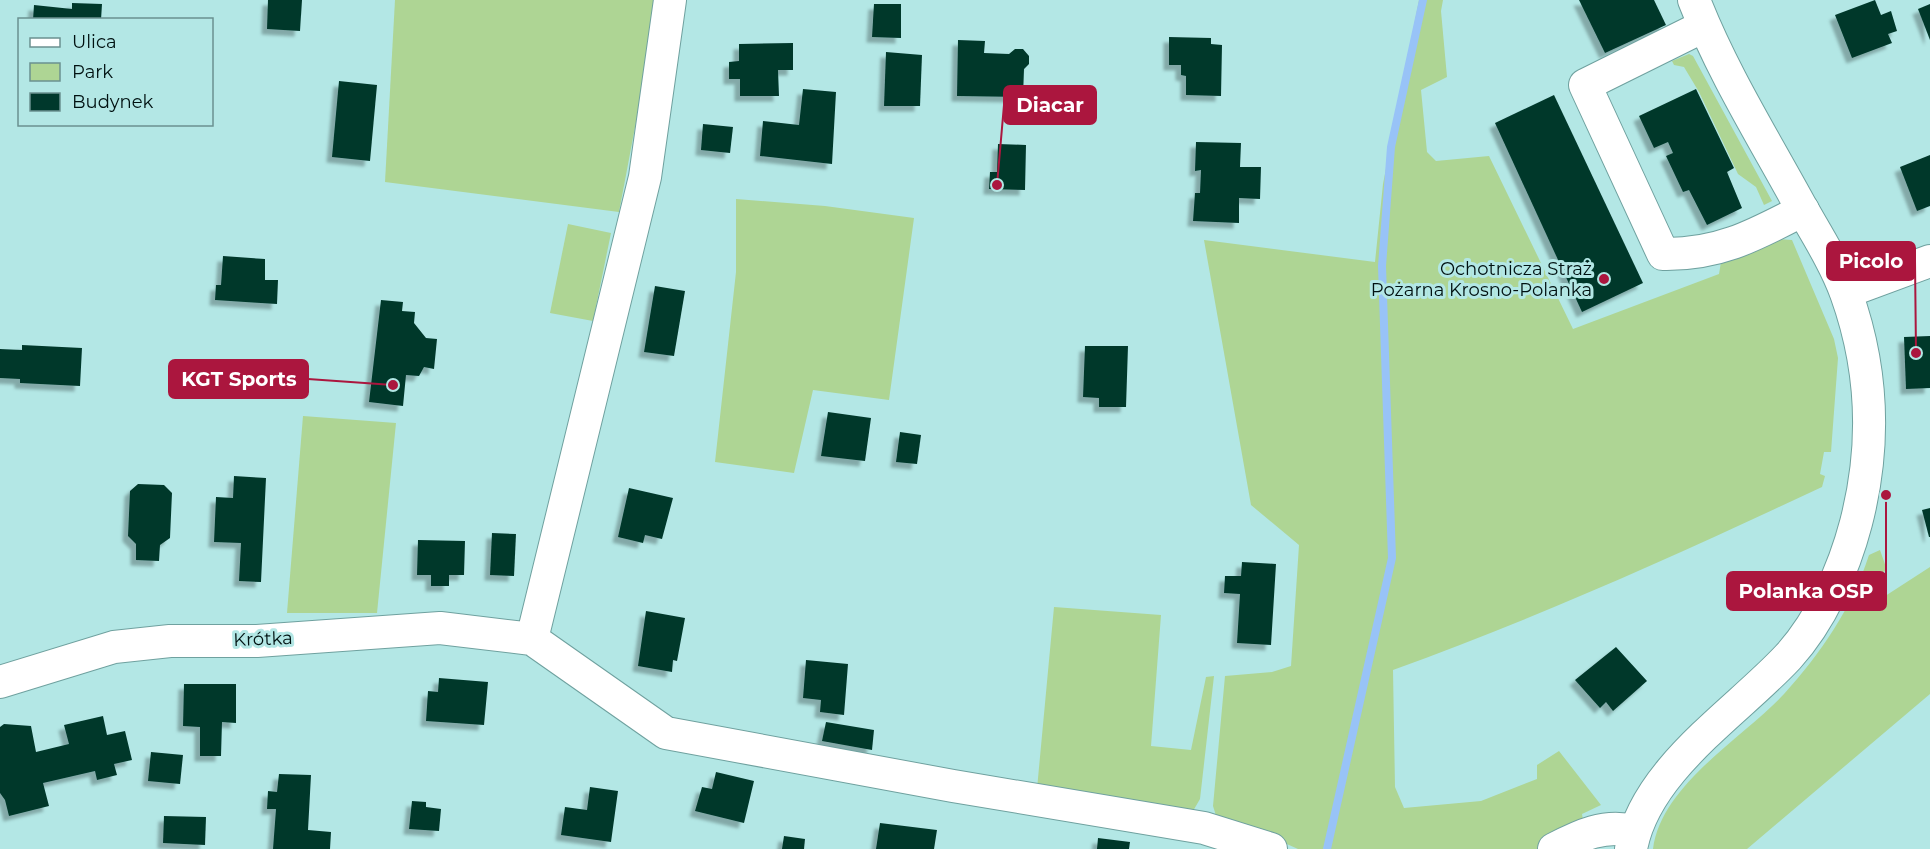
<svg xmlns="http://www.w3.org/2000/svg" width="1930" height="849" viewBox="0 0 1930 849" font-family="Montserrat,sans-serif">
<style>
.green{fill:#aed594}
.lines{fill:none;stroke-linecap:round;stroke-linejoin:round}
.stream{stroke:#98c3f7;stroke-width:8}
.building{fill:#00382c;filter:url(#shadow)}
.minor-casing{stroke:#6fa19f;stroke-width:34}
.minor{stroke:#fff;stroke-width:32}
.poi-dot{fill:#ab163e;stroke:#b3e7e5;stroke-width:2}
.labels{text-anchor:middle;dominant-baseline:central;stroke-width:6;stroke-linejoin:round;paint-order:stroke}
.poi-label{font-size:18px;fill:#011;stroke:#b3e7e5;text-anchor:end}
.street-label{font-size:18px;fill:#011;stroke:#b3e7e5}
.leader{fill:none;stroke:#ab163e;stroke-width:2}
.callout-dot{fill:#ab163e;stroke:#b3e7e5;stroke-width:2}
.callout{fill:#ab163e;stroke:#ab163e;stroke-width:2}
.callout-label{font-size:20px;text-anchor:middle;font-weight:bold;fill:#fff}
</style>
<defs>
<filter id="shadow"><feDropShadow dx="-5.5" dy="5.5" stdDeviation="1.5" flood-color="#0004"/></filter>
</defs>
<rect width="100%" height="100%" fill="#b3e7e5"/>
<g class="green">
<polygon points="395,0 659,0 619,212 385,182"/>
<path d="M1419,0H1443L1441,11L1447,77L1421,90L1427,152L1436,161L1489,156L1573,329L1719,274L1722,256L1777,239L1792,240L1834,339L1838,358L1831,452H1824L1820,474L1825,476L1822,487C1681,553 1540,617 1393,670L1395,787L1404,808L1481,801L1537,779V765L1559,751L1601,805L1582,814L1584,826L1539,849H1298L1231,819L1218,822L1213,806L1225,676L1272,672L1291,666L1299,545L1251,505L1204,240L1375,262L1383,184Z"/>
<polygon points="1689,54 1693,56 1772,201 1764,205 1756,187 1738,174 1699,92 1684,67 1674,65 1672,61"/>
<polygon points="736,199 825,206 914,218 889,400 813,390 794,473 715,462 736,272"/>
<polygon points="568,224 611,233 593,321 550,313"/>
<polygon points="303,416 396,423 377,613 287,613"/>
<path d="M1880,550L1887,570L1871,579L1879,600L1930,567V694L1747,849H1653C1661,785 1743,738 1784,694C1821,653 1852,608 1869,555Z"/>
<polygon points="1054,607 1161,615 1151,746 1191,750 1206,677 1214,676 1200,799 1193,811 1037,789"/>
</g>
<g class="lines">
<polyline class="stream" points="1327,849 1392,558 1382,266 1391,147 1423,0"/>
</g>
<g class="building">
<polygon points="268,0 302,0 300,31 267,29"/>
<polygon points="1579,0 1654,0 1666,25 1605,53"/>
<polygon points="1875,0 1881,15 1891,11 1897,31 1888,34 1892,43 1852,58 1835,15"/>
<polygon points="72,3 102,4 101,20 33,20 34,5 72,9"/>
<polygon points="874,4 901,4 901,38 872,37"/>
<polygon points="1930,4 1930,40 1918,9"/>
<polygon points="1169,37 1211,38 1211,44 1222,45 1221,96 1186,95 1186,76 1181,75 1181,65 1169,65"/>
<polygon points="958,40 985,41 984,53 1009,54 1015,49 1023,49 1029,56 1029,64 1024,69 1023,97 957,96"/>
<polygon points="793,43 793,70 778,70 779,96 740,96 740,79 729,79 729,62 739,61 739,44"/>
<polygon points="886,52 922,55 920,106 884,106"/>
<polygon points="339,81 377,85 370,161 332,157"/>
<polygon points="803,89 836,92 832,164 760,156 763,121 799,125"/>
<polygon points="1696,89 1734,168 1727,172 1742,208 1707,225 1689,190 1683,192 1666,156 1673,153 1668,142 1654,148 1639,116"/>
<polygon points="1554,95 1643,283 1582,312 1495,123"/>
<polygon points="703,124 733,127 730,153 701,150"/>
<polygon points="1196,142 1241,143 1240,167 1261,167 1260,199 1239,198 1239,223 1193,221 1195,193 1200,193 1201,170 1195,171"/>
<polygon points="998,144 1026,145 1025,190 989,189 990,172 997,172"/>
<polygon points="1930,155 1930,206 1917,211 1900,167"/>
<polygon points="223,256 265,259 265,280 278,280 277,304 215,300 216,285 221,285"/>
<polygon points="655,286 685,291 674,356 644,352"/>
<polygon points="381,300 403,302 402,311 415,312 414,323 426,338 437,339 434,369 424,367 419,376 406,375 403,406 369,402"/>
<polygon points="1930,336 1930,388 1906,389 1904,337"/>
<polygon points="22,345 82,348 80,386 20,383 20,379 0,378 0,349 22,350"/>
<polygon points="1085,346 1128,346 1126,407 1099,407 1099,398 1083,397"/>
<polygon points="828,412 871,418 865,461 821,456"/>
<polygon points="900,432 921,435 917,464 896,462"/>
<polygon points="234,476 266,478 261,582 239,581 241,543 214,542 216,497 233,498"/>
<polygon points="138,484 164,485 172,493 170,538 160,545 159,561 136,560 136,544 128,536 130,491"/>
<polygon points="629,488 673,498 662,539 645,535 643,543 618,537"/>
<polygon points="1930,508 1930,537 1929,537 1922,510"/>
<polygon points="492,533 516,534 514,576 490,575"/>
<polygon points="418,540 465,541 464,575 449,575 449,586 431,586 431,575 417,575"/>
<polygon points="1242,562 1276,564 1271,645 1237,643 1240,594 1224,593 1225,576 1241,576"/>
<polygon points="646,611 685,618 677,661 673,660 672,672 638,666"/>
<polygon points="1616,647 1647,681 1613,711 1606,702 1600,708 1575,680"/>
<polygon points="806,660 848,664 844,715 820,712 821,700 803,698"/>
<polygon points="439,678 488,682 484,725 426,721 428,691 438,692"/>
<polygon points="184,684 236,684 236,723 222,722 221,756 200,756 200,727 183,726"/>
<polygon points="103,716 107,735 125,731 132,760 114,764 117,775 97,780 95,771 43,783 49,806 9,816 5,800 0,793 0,727 4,724 31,726 36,752 69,744 64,725"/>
<polygon points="826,722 874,730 872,750 822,741"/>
<polygon points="151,752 183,755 180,784 148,781"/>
<polygon points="716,772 754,781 744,823 695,811 702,787 712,789"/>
<polygon points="279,774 311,775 308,830 331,832 330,849 273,849 276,809 267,809 268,791 277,792"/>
<polygon points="590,787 618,791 611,842 561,835 565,807 587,810"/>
<polygon points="412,801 426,802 426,807 441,809 439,831 409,829"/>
<polygon points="164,816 206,817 205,845 163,843"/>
<polygon points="880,823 937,830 934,849 876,849"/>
<polygon points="784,836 805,839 804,849 782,849"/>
<polygon points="1098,838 1130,842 1129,849 1097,849"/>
</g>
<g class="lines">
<defs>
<g id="minor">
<path d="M1704,26L1585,85L1663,254C1719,255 1755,235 1803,210"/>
<polyline points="1846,292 1930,261"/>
<polyline points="532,639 645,177 670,0"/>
<polyline points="0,682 114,647 170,641 257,641 440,628 532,639 666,733 953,786 1204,828 1271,849"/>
<path d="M1554,849C1581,835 1604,824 1634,831"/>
<path d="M1631,849C1645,770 1736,713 1788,657C1821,621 1844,569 1856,523C1876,446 1873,368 1846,293C1835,263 1817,235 1801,207C1764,139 1722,72 1694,0"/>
</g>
</defs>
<use href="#minor" class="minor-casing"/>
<use href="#minor" class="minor"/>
</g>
<circle class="poi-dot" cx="1604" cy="279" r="6"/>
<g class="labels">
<g class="poi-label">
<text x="1592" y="269">Ochotnicza Straż<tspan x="1592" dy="21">Pożarna Krosno-Polanka</tspan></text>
</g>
<g class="street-label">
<text transform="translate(263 639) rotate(-2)">Krótka</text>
</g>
</g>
<path class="leader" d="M997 185L1004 105M1916 353L1915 261M393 385L308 379M1886 495L1886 591"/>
<g class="callout-dot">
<circle cx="997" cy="185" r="6"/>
<circle cx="1916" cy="353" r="6"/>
<circle cx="393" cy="385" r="6"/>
<circle cx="1886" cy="495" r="6"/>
</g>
<g class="callout">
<rect x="1004" y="86" width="92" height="38" rx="6"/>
<rect x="1827" y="242" width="88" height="38" rx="6"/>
<rect x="169" y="360" width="139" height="38" rx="6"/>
<rect x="1727" y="572" width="159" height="38" rx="6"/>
</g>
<g class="callout-label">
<text x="1050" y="112">Diacar</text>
<text x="1871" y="268">Picolo</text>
<text x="239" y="386">KGT Sports</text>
<text x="1806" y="598">Polanka OSP</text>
</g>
<rect x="18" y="18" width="195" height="108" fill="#b3e7e5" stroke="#6b9190" stroke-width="1.5"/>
<rect x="30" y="38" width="30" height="9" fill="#ffffff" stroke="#6b9190" stroke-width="1.5"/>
<text x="72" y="48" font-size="18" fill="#001111">Ulica</text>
<rect x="30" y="63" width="30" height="18" fill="#aed594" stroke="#6b9190" stroke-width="1.5"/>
<text x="72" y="78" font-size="18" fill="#001111">Park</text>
<rect x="30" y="93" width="30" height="18" fill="#00382c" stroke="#6b9190" stroke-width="1.5"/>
<text x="72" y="108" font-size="18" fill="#001111">Budynek</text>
</svg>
